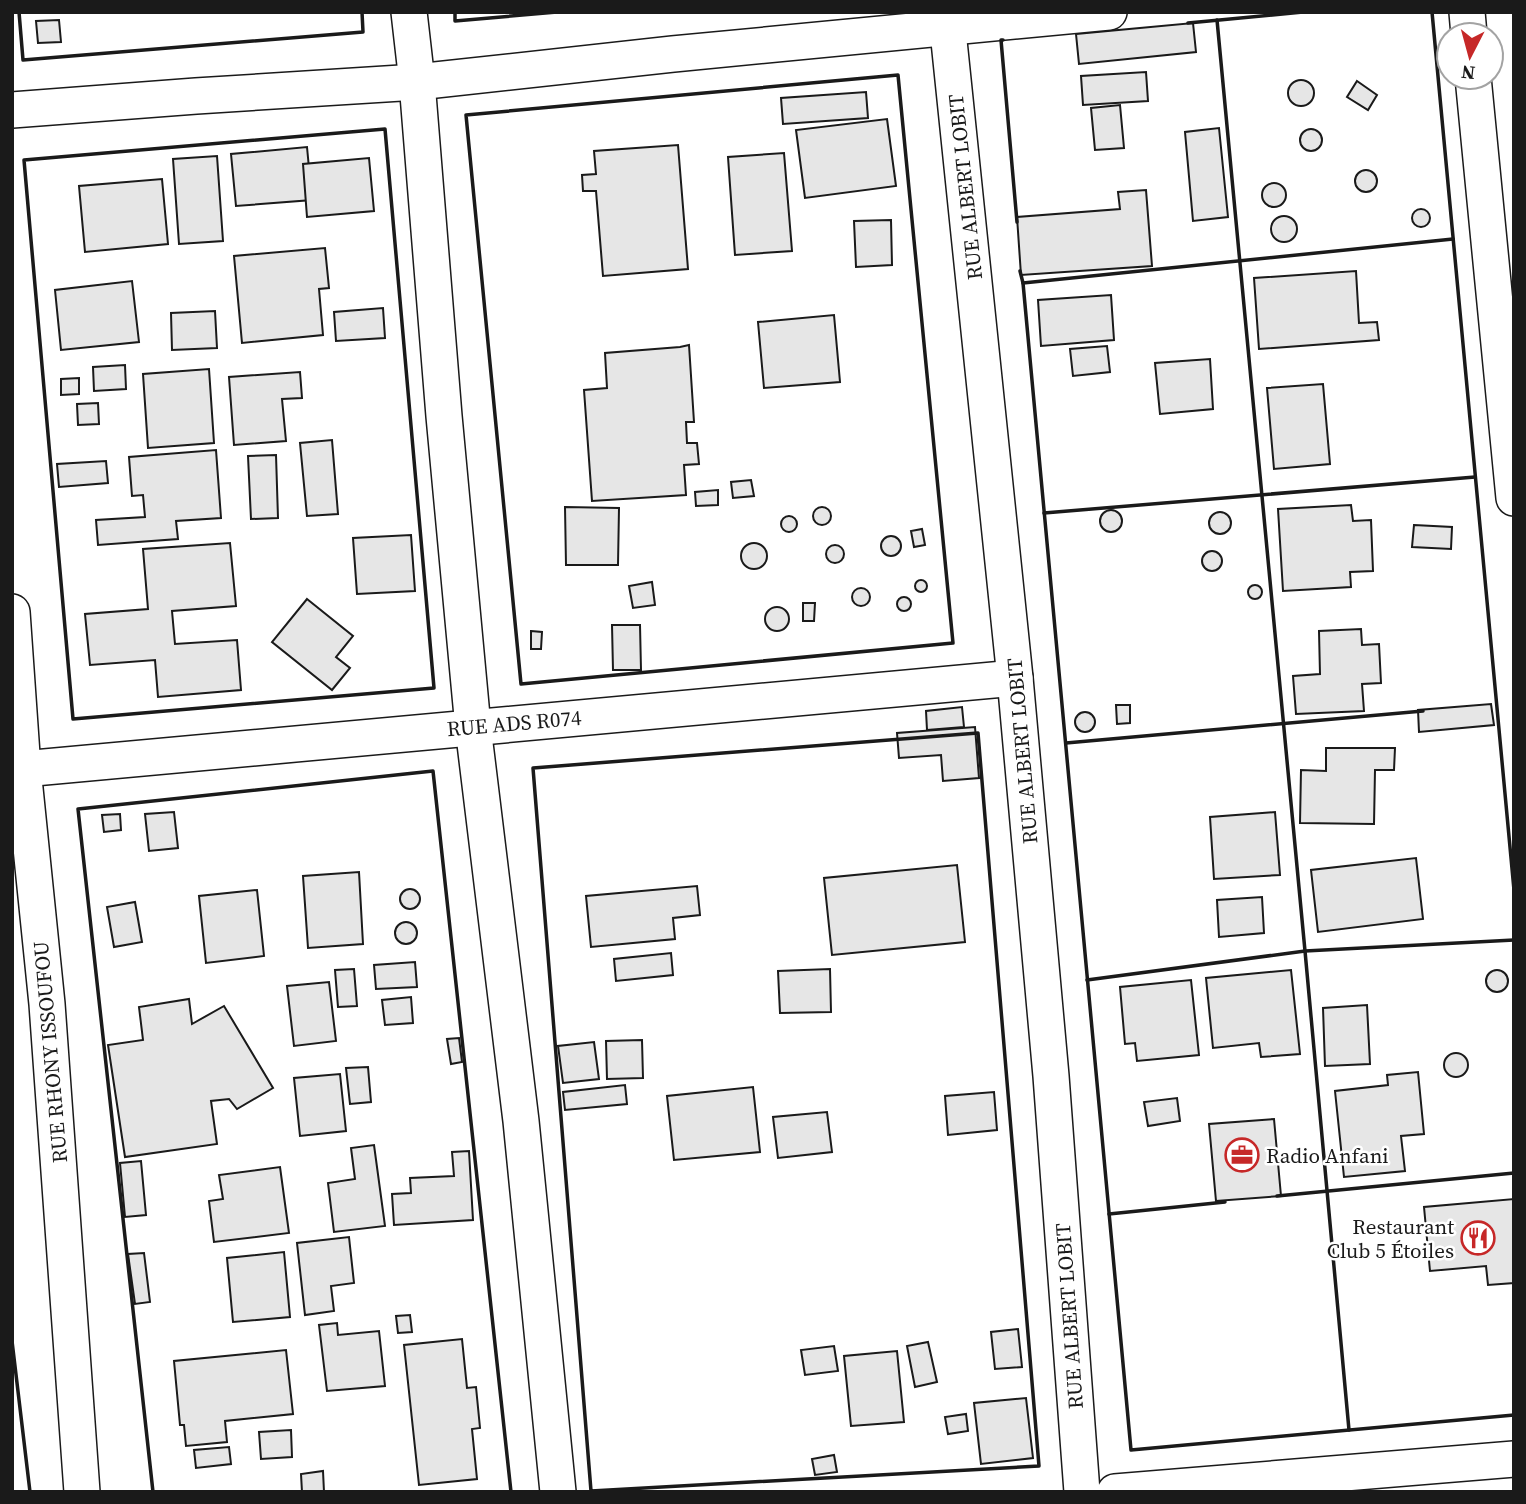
<svg xmlns="http://www.w3.org/2000/svg" width="1526" height="1504" viewBox="0 0 1526 1504" font-family="'Source Serif 4',serif">
<style>
.building{fill:#e6e6e6;stroke:#1a1a1a;stroke-width:2}
.lines{fill:none;stroke-linecap:round;stroke-linejoin:round}
.minor-casing{stroke:#1a1a1a;stroke-width:38}
.minor{stroke:#fff;stroke-width:35}
.wall{stroke:#1a1a1a;stroke-width:3.5}
.labels{text-anchor:middle;dominant-baseline:central;stroke-width:5;stroke-linejoin:round;paint-order:stroke}
.street-label{font-size:21px;fill:#1a1a1a;stroke:#fff}
.poi-label{font-size:21px;fill:#1a1a1a;stroke:#fff;text-anchor:start}
</style>
<rect width="100%" height="100%" fill="#fff"/>
<g class="building">
<polygon points="59,20 61,42 38,43 36,21"/>
<polygon points="1193,23 1196,52 1079,64 1076,34"/>
<polygon points="1146,72 1148,101 1083,105 1081,76"/>
<circle cx="1301" cy="93" r="13"/>
<polygon points="1357,81 1377,95 1368,110 1347,97"/>
<polygon points="866,92 868,118 783,124 781,98"/>
<polygon points="1120,105 1124,148 1095,150 1091,108"/>
<polygon points="887,119 896,186 805,198 796,130"/>
<polygon points="1219,128 1228,217 1193,221 1185,132"/>
<circle cx="1311" cy="140" r="11"/>
<polygon points="678,145 688,269 603,276 596,191 583,191 582,175 596,174 594,151"/>
<polygon points="307,147 312,200 236,206 231,154"/>
<polygon points="784,153 792,251 735,255 728,157"/>
<polygon points="217,156 223,241 179,244 173,159"/>
<polygon points="369,158 374,211 307,217 303,164"/>
<circle cx="1366" cy="181" r="11"/>
<polygon points="162,179 168,244 85,252 79,186"/>
<circle cx="1274" cy="195" r="12"/>
<polygon points="1146,190 1152,266 1021,275 1017,217 1120,209 1118,192"/>
<circle cx="1421" cy="218" r="9"/>
<circle cx="1284" cy="229" r="13"/>
<polygon points="891,220 892,265 856,267 854,221"/>
<polygon points="325,248 329,288 319,289 323,335 242,343 234,256"/>
<polygon points="1356,271 1359,323 1377,322 1379,340 1259,349 1254,278"/>
<polygon points="132,281 139,342 61,350 55,290"/>
<polygon points="1111,295 1114,340 1041,346 1038,300"/>
<polygon points="383,308 385,338 336,341 334,312"/>
<polygon points="215,311 217,348 172,350 171,313"/>
<polygon points="834,315 840,382 764,388 758,322"/>
<polygon points="689,345 694,422 686,422 687,443 697,443 699,464 684,465 686,495 592,501 584,390 607,388 605,353 680,347"/>
<polygon points="1107,346 1110,372 1073,376 1070,349"/>
<polygon points="1210,359 1213,409 1160,414 1155,363"/>
<polygon points="125,365 126,389 94,391 93,367"/>
<polygon points="209,369 214,443 148,448 143,374"/>
<polygon points="300,372 302,398 282,399 286,441 234,445 229,377"/>
<polygon points="79,378 79,394 61,395 61,379"/>
<polygon points="1323,384 1330,464 1274,469 1267,388"/>
<polygon points="98,403 99,424 78,425 77,404"/>
<polygon points="332,440 338,514 307,516 300,443"/>
<polygon points="216,450 221,518 176,521 178,539 98,545 96,520 145,517 143,495 132,496 129,457"/>
<polygon points="276,455 278,518 251,519 248,456"/>
<polygon points="106,461 108,483 59,487 57,464"/>
<polygon points="751,480 754,496 733,498 731,482"/>
<polygon points="718,490 718,505 696,506 695,492"/>
<polygon points="1351,505 1353,521 1371,520 1373,571 1350,572 1351,587 1283,591 1278,509"/>
<circle cx="822" cy="516" r="9"/>
<polygon points="565,507 619,508 618,565 566,565"/>
<circle cx="1111" cy="521" r="11"/>
<circle cx="1220" cy="523" r="11"/>
<circle cx="789" cy="524" r="8"/>
<polygon points="1414,525 1452,527 1451,549 1412,547"/>
<polygon points="922,529 925,545 914,547 911,531"/>
<polygon points="411,535 415,591 357,594 353,538"/>
<circle cx="891" cy="546" r="10"/>
<circle cx="754" cy="556" r="13"/>
<polygon points="230,543 236,606 172,611 175,644 237,640 241,690 158,697 155,660 90,665 85,614 148,609 143,549"/>
<circle cx="835" cy="554" r="9"/>
<circle cx="1212" cy="561" r="10"/>
<circle cx="921" cy="586" r="6"/>
<polygon points="652,582 655,605 633,608 629,586"/>
<circle cx="1255" cy="592" r="7"/>
<circle cx="861" cy="597" r="9"/>
<circle cx="904" cy="604" r="7"/>
<polygon points="307,599 353,636 336,657 350,668 332,690 272,642"/>
<polygon points="803,603 815,603 814,621 803,621"/>
<circle cx="777" cy="619" r="12"/>
<polygon points="612,625 640,625 641,670 613,670"/>
<polygon points="1361,629 1362,645 1379,644 1381,683 1362,684 1364,711 1296,714 1293,676 1320,674 1319,631"/>
<polygon points="531,631 542,632 541,649 531,649"/>
<polygon points="1491,704 1494,725 1419,732 1418,710"/>
<polygon points="1116,705 1130,705 1130,723 1117,724"/>
<polygon points="962,707 964,727 927,730 926,711"/>
<circle cx="1085" cy="722" r="10"/>
<polygon points="975,727 979,778 943,781 941,755 899,758 897,733"/>
<polygon points="1326,748 1395,748 1394,770 1375,770 1374,824 1300,823 1301,770 1326,771"/>
<polygon points="174,812 178,848 149,851 145,814"/>
<polygon points="1275,812 1280,875 1214,879 1210,817"/>
<polygon points="120,814 121,830 104,832 102,815"/>
<polygon points="1416,858 1423,919 1318,932 1311,870"/>
<polygon points="957,865 965,942 832,955 824,878"/>
<polygon points="359,872 363,944 308,948 303,876"/>
<polygon points="697,886 700,915 673,918 675,939 591,947 586,896"/>
<circle cx="410" cy="899" r="10"/>
<polygon points="257,890 264,956 206,963 199,896"/>
<polygon points="1262,897 1264,933 1219,937 1217,900"/>
<polygon points="135,902 142,942 114,947 107,907"/>
<circle cx="406" cy="933" r="11"/>
<polygon points="671,953 673,975 616,981 614,959"/>
<polygon points="415,962 417,987 376,989 374,965"/>
<polygon points="354,969 357,1006 338,1007 335,970"/>
<polygon points="830,969 831,1012 780,1013 778,971"/>
<polygon points="1291,970 1300,1054 1261,1057 1259,1043 1213,1048 1206,978"/>
<circle cx="1497" cy="981" r="11"/>
<polygon points="1191,980 1199,1055 1137,1061 1135,1043 1125,1044 1120,987"/>
<polygon points="329,982 336,1041 294,1046 287,986"/>
<polygon points="411,997 413,1023 385,1025 382,1000"/>
<polygon points="189,999 192,1024 224,1006 273,1088 237,1109 229,1099 211,1101 217,1144 125,1157 108,1045 143,1040 139,1007"/>
<polygon points="1367,1005 1370,1064 1325,1066 1323,1008"/>
<polygon points="459,1038 462,1062 451,1064 447,1039"/>
<polygon points="642,1040 643,1078 607,1079 606,1041"/>
<polygon points="594,1042 599,1079 563,1083 558,1046"/>
<circle cx="1456" cy="1065" r="12"/>
<polygon points="368,1067 371,1102 350,1104 346,1068"/>
<polygon points="1418,1072 1424,1134 1401,1136 1405,1171 1344,1177 1335,1091 1388,1085 1387,1075"/>
<polygon points="340,1074 346,1131 300,1136 294,1078"/>
<polygon points="625,1085 627,1104 565,1110 563,1092"/>
<polygon points="753,1087 760,1152 674,1160 667,1096"/>
<polygon points="994,1092 997,1130 948,1135 945,1096"/>
<polygon points="1177,1098 1180,1121 1148,1126 1144,1102"/>
<polygon points="827,1112 832,1152 778,1158 773,1117"/>
<polygon points="1274,1119 1281,1196 1216,1201 1209,1124"/>
<polygon points="374,1145 385,1226 334,1232 328,1183 355,1179 351,1148"/>
<polygon points="469,1151 473,1220 394,1225 392,1194 411,1193 410,1178 454,1176 452,1152"/>
<polygon points="141,1161 146,1215 125,1217 120,1163"/>
<polygon points="280,1167 289,1233 214,1242 209,1201 223,1199 219,1175"/>
<polygon points="1514,1199 1514,1283 1488,1285 1486,1266 1430,1271 1424,1207"/>
<polygon points="349,1237 354,1283 331,1286 334,1311 305,1315 297,1243"/>
<polygon points="284,1252 290,1317 233,1322 227,1258"/>
<polygon points="144,1253 150,1302 135,1304 128,1254"/>
<polygon points="410,1315 412,1332 398,1333 396,1316"/>
<polygon points="337,1323 338,1335 379,1331 385,1386 327,1391 319,1325"/>
<polygon points="1018,1329 1022,1367 995,1369 991,1332"/>
<polygon points="462,1339 467,1388 476,1387 480,1428 472,1429 477,1479 419,1485 404,1345"/>
<polygon points="928,1342 937,1382 915,1387 907,1346"/>
<polygon points="834,1346 838,1371 805,1375 801,1350"/>
<polygon points="286,1350 293,1414 225,1421 227,1442 186,1446 184,1425 180,1425 174,1361"/>
<polygon points="897,1351 904,1422 851,1426 844,1356"/>
<polygon points="1026,1398 1033,1458 981,1464 974,1403"/>
<polygon points="966,1414 968,1431 948,1434 945,1417"/>
<polygon points="291,1430 292,1457 261,1459 259,1432"/>
<polygon points="229,1447 231,1464 196,1468 194,1450"/>
<polygon points="834,1455 837,1472 815,1475 812,1459"/>
<polygon points="323,1471 324,1492 302,1492 301,1474"/>
</g>
<g class="lines">
<defs>
<g id="minor">
<polyline points="409,12 417,82 444,416 473,727 521,1121 558,1492"/>
<polyline points="946,12 1015,678 1051,1076 1082,1492"/>
<polyline points="1467,12 1469,35"/>
<polyline points="1473,77 1514,498"/>
<polyline points="12,110 196,96 417,82 673,54 1109,12"/>
<polyline points="12,612 23,769 47,1004 82,1492"/>
<polyline points="12,770 1015,678"/>
<polyline points="1115,1492 1514,1459"/>
</g>
</defs>
<use href="#minor" class="minor-casing"/>
<use href="#minor" class="minor"/>
<g class="wall">
<polyline points="19,12 23,60 363,32 362,12"/>
<polyline points="455,12 455,21 557,12"/>
<polyline points="1432,12 1514,890"/>
<polyline points="1217,20 1305,951 1349,1430"/>
<polyline points="1188,23 1303,12"/>
<polyline points="1003,40 1001,40 1017,222"/>
<polygon points="898,75 953,643 521,684 466,115"/>
<polygon points="385,129 434,688 73,719 24,160"/>
<polyline points="1020,271 1023,283 1131,1450 1514,1415"/>
<polyline points="1023,283 1453,239"/>
<polyline points="1044,513 1475,477"/>
<polygon points="978,733 1039,1466 591,1491 533,768"/>
<polyline points="1066,743 1423,711"/>
<polyline points="1087,980 1305,951 1514,940"/>
<polyline points="1277,1196 1514,1173"/>
<polyline points="1109,1214 1225,1202"/>
<polyline points="12,1341 30,1492"/>
<polyline points="153,1492 78,809 433,771 511,1492"/>
</g>
</g>
<defs>
<symbol id="office-ring" viewBox="-11 -11 22 22"><circle r="9.5" fill="#fff" stroke="#c62828" stroke-width="1.5"/><path d="M-6-3h4V-5.5h4V-3h4V5H-6ZM-1-4.5V-3h2v-1.5ZM-6 0V1H6V0Z" fill="#c62828"/></symbol>
<symbol id="restaurant-ring" viewBox="-11 -11 22 22"><circle r="9.5" fill="#fff" stroke="#c62828" stroke-width="1.5"/><path d="M-5-6h1v4h1v-4h1v4h1v-4h1v5L-1.5 .5V6h-2V.5L-5-1ZM5-6V6H3V1.5H1.5Q1.5-4 5-6Z" fill="#c62828"/></symbol>
</defs>
<g fill-rule="evenodd">
<use href="#office-ring" x="1223" y="1136" width="38" height="38"/>
<use href="#restaurant-ring" x="1459" y="1219" width="38" height="38"/>
</g>
<g class="labels">
<g class="street-label">
<text transform="translate(965 187) rotate(-96)">RUE ALBERT LOBIT</text>
<text transform="translate(514 723) rotate(-5)">RUE ADS R074</text>
<text transform="translate(1022 751) rotate(-95)">RUE ALBERT LOBIT</text>
<text transform="translate(50 1052) rotate(-95)">RUE RHONY ISSOUFOU</text>
<text transform="translate(1069 1316) rotate(-94)">RUE ALBERT LOBIT</text>
</g>
<g class="poi-label">
<text x="1266" y="1155">Radio Anfani</text>
<text x="1454" y="1226" text-anchor="end">Restaurant<tspan x="1454" dy="24">Club 5 Étoiles</tspan></text>
</g>
</g>
<rect width="1526" height="1504" fill="none" stroke="#1a1a1a" stroke-width="28"/>
<g transform="translate(1470 56) rotate(186)"><circle r="33" fill="#ffffff" stroke="#a3a3a3" stroke-width="2"/>
<path d="M0-5L12 26L0 18L-12 26Z" fill="#c62828"/>
<text y="-10" font-size="19" font-weight="bold" text-anchor="middle" fill="#1a1a1a">N</text>
</g>
</svg>
